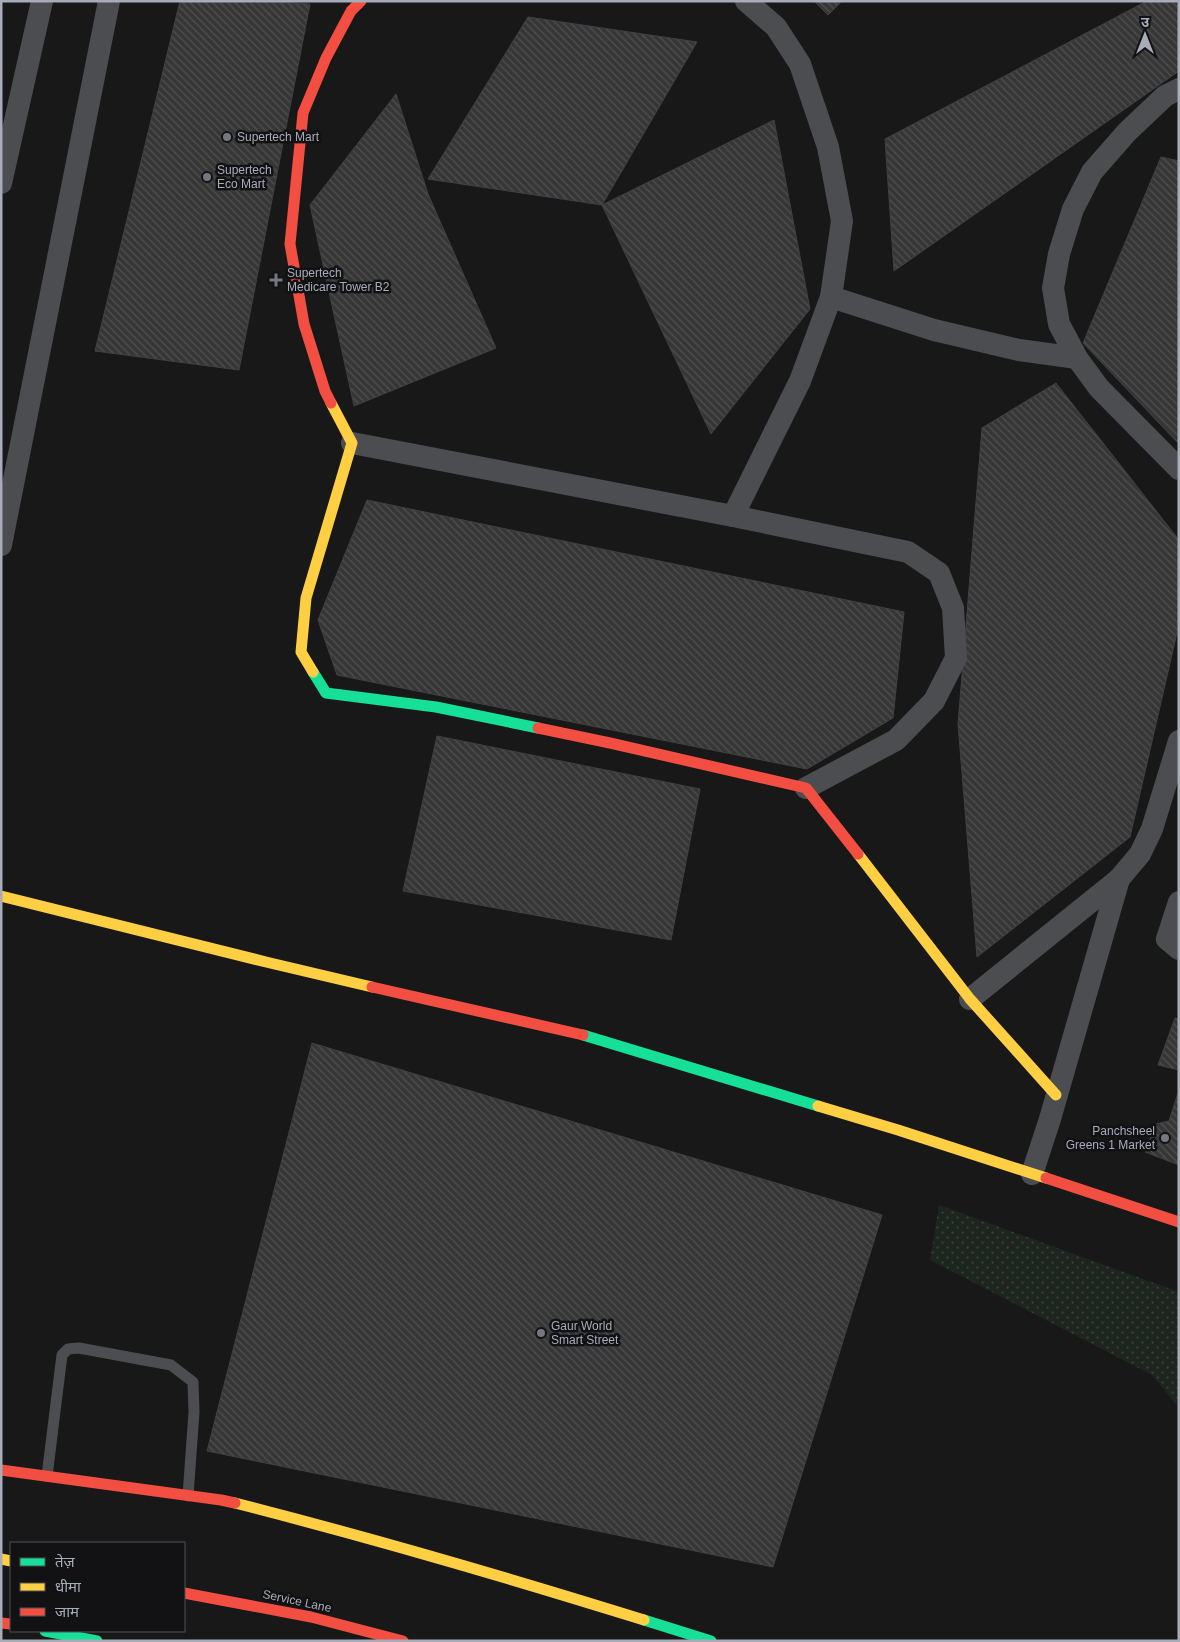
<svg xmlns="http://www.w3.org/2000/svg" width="1180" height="1642" viewBox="0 0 1180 1642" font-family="Arial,'Noto Sans Devanagari',sans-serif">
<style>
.green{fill:url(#green-dots)}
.building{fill:url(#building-back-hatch);stroke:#404144}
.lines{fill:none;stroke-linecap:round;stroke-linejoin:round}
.lane{stroke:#4c4d51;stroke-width:11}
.street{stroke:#4c4d51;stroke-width:22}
.fast{stroke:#16e098;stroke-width:11}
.slow{stroke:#ffcf43;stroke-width:11}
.jam{stroke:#f24e42;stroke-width:11}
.poi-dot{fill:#767881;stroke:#121214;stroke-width:2}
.labels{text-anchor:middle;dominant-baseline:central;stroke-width:5;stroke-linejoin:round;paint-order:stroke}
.poi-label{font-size:12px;fill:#a8acb9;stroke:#121214;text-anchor:start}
.street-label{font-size:12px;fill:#a8acb9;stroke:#121214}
</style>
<defs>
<pattern id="green-dots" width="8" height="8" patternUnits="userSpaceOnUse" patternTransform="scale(1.25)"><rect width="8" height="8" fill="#1d251f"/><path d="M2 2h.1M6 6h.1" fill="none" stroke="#3b423d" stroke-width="1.8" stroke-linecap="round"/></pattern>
<pattern id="building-back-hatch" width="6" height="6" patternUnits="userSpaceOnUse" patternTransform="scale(1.25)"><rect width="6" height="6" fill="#363637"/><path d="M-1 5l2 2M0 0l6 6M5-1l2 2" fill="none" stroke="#505052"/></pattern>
</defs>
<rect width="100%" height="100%" fill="#181818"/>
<polygon class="green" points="939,1205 1179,1292 1179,1408 1152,1375 930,1260"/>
<g class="building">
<polygon points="180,1 257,1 310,4 239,370 95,351"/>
<polygon points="814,1 842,1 828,15"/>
<polygon points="1147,1 1179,1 1179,71 894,271 885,139"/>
<polygon points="528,17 697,42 602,205 428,179"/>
<polygon points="396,94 428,194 496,348 354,406 310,205"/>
<polygon points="774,120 810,309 711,434 602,205"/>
<polygon points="1161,157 1179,161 1179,444 1083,343"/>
<polygon points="1056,383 1179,540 1179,624 1130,837 977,957 958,724 982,428"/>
<polygon points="367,500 904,612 893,718 807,769 337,675 318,620"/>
<polygon points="437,736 700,789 671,940 403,891"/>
<polygon points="1175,1018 1179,1019 1179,1070 1158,1065"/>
<polygon points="312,1043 882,1215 773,1567 207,1451"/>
<polygon points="1179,1090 1179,1165 1145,1152 1156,1124 1169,1121"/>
</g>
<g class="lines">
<polyline class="lane" points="47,1476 62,1355 68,1349 79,1348 171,1365 193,1382 194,1412 188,1496"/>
<g class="street">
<polyline points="1179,89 1165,96 1127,132 1092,172 1073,209 1059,254 1053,288 1059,324 1077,358 1099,388 1179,469"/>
<polyline points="1,183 42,1"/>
<polyline points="831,297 934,330 1019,350 1077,358"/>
<polyline points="352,443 733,516 908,552 939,573 953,608 956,658 934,701 896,740 806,788"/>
<polyline points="733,516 800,381 831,297 842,221 828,147 800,64 776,27 746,1"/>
<polyline points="1,545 109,1"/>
<polyline points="1179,902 1167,939 1179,949"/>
<polyline points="970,999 1119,879 1140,854 1152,829 1179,741"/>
<polyline points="1032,1174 1050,1119 1119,879"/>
</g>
<g class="fast">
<polyline points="313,672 326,693 436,707 538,728"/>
<polyline points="583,1035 818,1106"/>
<polyline points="644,1620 711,1641"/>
<polyline points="45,1631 97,1641"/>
</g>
<g class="slow">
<polyline points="313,672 301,652 306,598 352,443 331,403"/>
<polyline points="858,854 970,999 1056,1095"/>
<polyline points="1,896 266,962 372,987"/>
<polyline points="818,1106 898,1130 1046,1178"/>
<path d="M235,1503C372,1538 509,1578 644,1620"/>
<polyline points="1,1559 11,1561"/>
</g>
<g class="jam">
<polyline points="331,403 325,391 304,324 290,244 303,113 326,58 351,11 361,1"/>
<polyline points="538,728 610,743 806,788 858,854"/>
<polyline points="372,987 583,1035"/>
<polyline points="1046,1178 1179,1222"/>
<polyline points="1,1470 221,1500 235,1503"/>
<polyline points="184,1593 311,1617 403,1641"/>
<polyline points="1,1623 11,1624"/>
</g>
</g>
<g class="poi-dot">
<circle cx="227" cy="137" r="5"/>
<circle cx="207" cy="177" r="5"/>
<path d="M273.5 272.5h5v5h5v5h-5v5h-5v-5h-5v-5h5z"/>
<circle cx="1165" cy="1138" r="5"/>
<circle cx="541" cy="1333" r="5"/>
</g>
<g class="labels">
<g class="poi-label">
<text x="237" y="137">Supertech Mart</text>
<text x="217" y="170">Supertech<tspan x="217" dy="14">Eco Mart</tspan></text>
<text x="287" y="273">Supertech<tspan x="287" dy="14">Medicare Tower B2</tspan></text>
<text x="1155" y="1131" text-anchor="end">Panchsheel<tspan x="1155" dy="14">Greens 1 Market</tspan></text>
<text x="551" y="1326">Gaur World<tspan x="551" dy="14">Smart Street</tspan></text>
</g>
<g class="street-label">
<text transform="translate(297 1601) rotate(12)">Service Lane</text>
</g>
</g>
<rect width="1180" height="1642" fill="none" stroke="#a8acb9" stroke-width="5"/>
<rect x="10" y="1542" width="175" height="90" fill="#121214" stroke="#4e5056"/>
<rect x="20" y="1558" width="25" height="8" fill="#16e098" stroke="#4e5056"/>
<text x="55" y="1567" font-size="15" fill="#a8acb9">तेज़</text>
<rect x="20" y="1583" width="25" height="8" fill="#ffcf43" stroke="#4e5056"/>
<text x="55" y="1592" font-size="15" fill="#a8acb9">धीमा</text>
<rect x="20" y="1608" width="25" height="8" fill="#f24e42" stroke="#4e5056"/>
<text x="55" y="1617" font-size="15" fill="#a8acb9">जाम</text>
<g transform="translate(1145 35)" stroke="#121214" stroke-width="4" paint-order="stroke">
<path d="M0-4L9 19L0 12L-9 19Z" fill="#a8acb9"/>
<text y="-8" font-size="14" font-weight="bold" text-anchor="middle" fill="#a8acb9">उ</text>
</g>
</svg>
